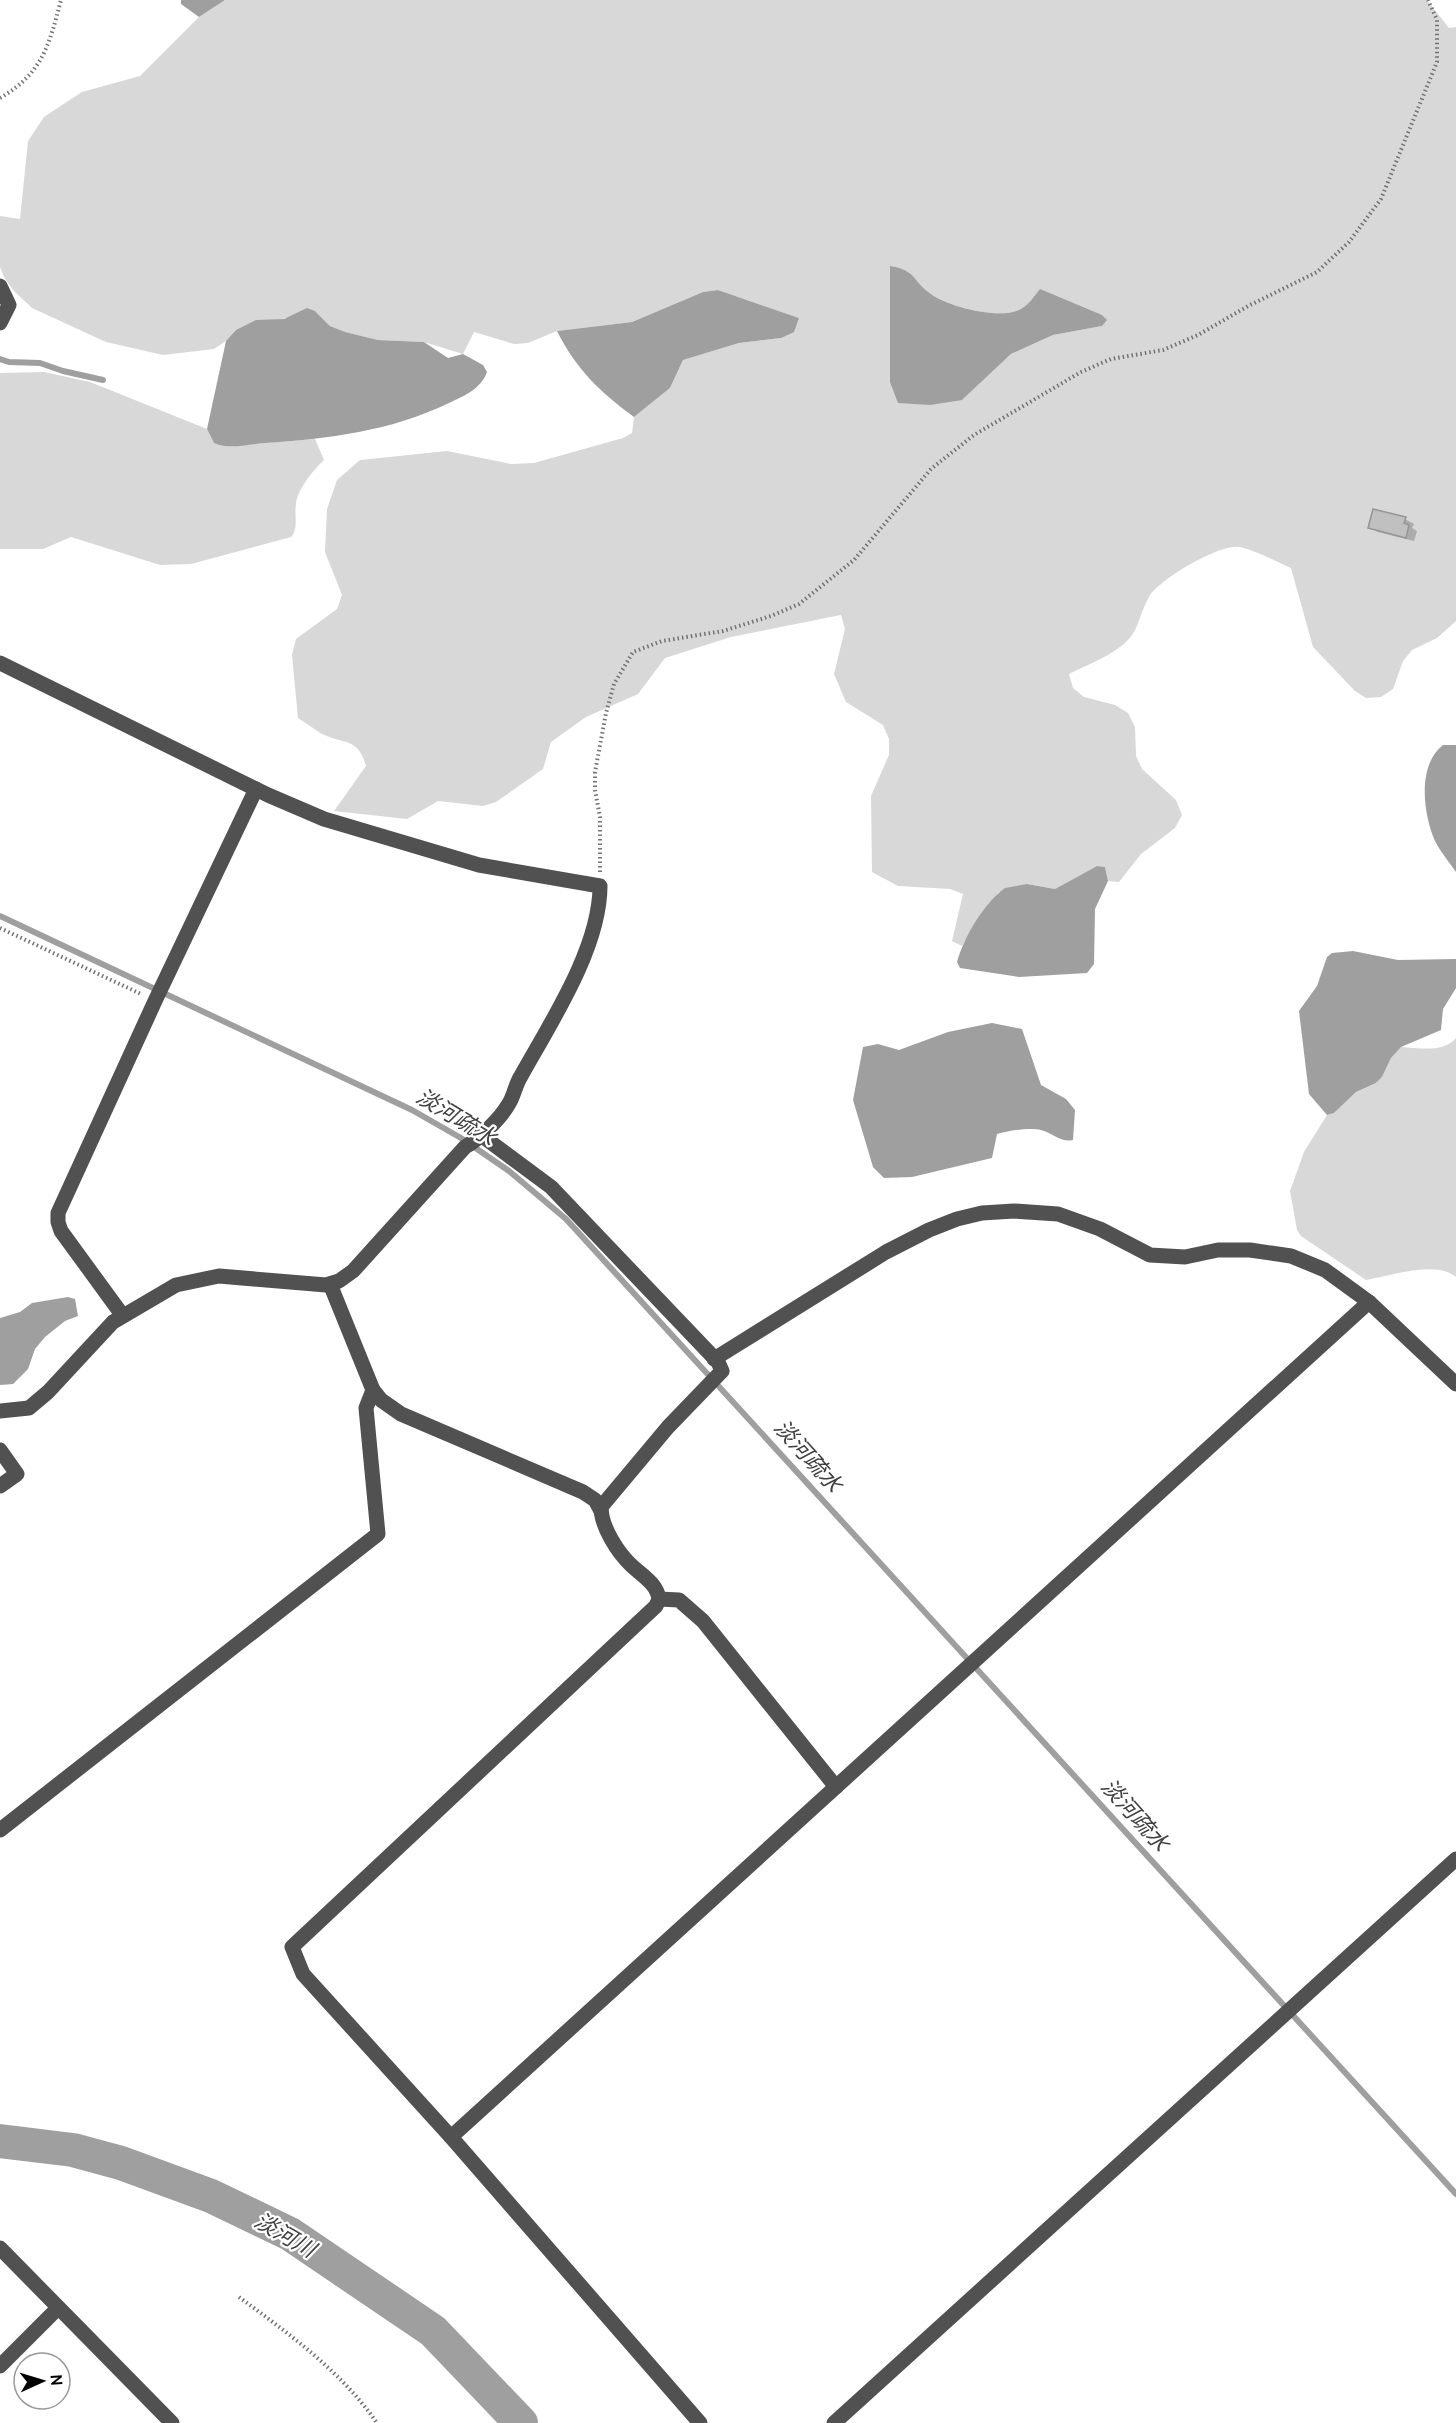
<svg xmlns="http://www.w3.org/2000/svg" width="1456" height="2423" viewBox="0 0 1456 2423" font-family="Cabin,'Noto Sans JP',sans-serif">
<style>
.green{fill:#d8d8d8;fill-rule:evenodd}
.water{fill:#9f9f9f}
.shadow{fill:#0003}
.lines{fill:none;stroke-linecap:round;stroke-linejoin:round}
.stream{stroke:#9f9f9f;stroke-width:6}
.river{stroke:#9f9f9f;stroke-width:34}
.building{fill:#c0c0c0;stroke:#959595;stroke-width:1.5}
.path{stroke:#737373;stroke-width:4;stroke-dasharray:1.5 3;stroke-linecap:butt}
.minor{stroke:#515151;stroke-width:15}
.labels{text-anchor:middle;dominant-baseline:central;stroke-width:4.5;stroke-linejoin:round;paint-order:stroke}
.water-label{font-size:22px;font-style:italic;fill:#404040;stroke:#fff}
</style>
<rect width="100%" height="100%" fill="#fff"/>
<g class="green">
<path d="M225,0H1427L1449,28L1456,27V621L1437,638L1412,650L1403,661L1393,689L1381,697L1366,698L1355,691L1313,647L1291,568C1275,561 1257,551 1240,547C1220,543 1158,580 1149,597C1141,610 1139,628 1129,639C1114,655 1089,664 1069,674L1073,688L1084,697L1115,705L1128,713L1135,727L1136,756L1142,769L1176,800L1182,815L1175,828L1141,854L1119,882L1108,881L1105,867L1097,866L1055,889L1027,884L999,892L974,926L962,946L952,941L963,894L950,889L898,886L872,872L871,796L889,755V739L883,725L846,702L834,674L845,629L841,615L731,637L665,658L638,694L586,717L551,742L543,769L496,802L483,806L438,801L407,819L334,811L366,766C358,737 345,745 322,734C314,729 306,723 298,718L292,655L296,639L337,609L342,595L325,552L327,509L337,480L360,460L447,451L511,464L534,463L623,438L632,433L634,417L670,388L683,360L739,343L781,338L799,318L718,290L703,292L632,322L557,331L528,343L514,344L474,332L463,354L424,342L378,340L344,332L330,326L315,311L236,330L226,341L214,349L163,355L106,342L32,308L14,291L5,279L0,267V216L20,219L28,141L44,117L82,92L140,76L199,17ZM890,266C917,270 912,281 931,294C948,307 1006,322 1025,307C1030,303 1035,295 1040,289L1102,326L1053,335L1011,354L962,400Z"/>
<path d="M44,372L90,382L207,429L214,443L231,446L315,439L324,460C314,469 297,490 296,504C294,516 299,528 291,537L191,564L160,565L71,537L43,549H0V373Z"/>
<path d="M1456,1038V1277C1437,1260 1389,1276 1366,1280L1301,1236L1297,1230L1290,1191L1304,1152L1327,1115L1334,1113L1356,1092L1376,1083L1382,1077L1391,1058L1401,1047C1419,1048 1444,1053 1456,1038Z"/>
</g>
<g class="water">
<polygon points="181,0 225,0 199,17 181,4"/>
<path d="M890,266C917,270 912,281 931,294C948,307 1006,322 1024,307C1030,303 1035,295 1040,289L1102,315L1107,320L1102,326L1053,335L1011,354L962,400L930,405L898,403L890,382Z"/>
<path d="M718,290L799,318L794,332L781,338L739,343L683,360L670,388L634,417C600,392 576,369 557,331L632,322L703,292Z"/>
<path d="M307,308L315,311L330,326L345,332L378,340L424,342L448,358L463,354L483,365L487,372C481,389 464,396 449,403C391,431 328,439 265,443C250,444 228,450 214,443L207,429L226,341L236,330L256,320L284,319Z"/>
<path d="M1443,745H1456V872C1449,862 1440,851 1435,841C1423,814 1417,765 1443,745Z"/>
<path d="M1097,866L1105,867L1108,881L1095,909L1094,964L1087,973L1019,977L960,968L957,962C964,937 984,903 1005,888L1027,884L1055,889Z"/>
<polygon points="1353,951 1398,960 1456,959 1456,988 1443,1009 1441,1030 1401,1047 1391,1058 1382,1077 1376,1083 1356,1092 1334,1113 1327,1115 1309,1094 1299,1011 1317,986 1327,957 1332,953"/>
<path d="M992,1023L1022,1029L1041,1085L1066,1099L1075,1110L1073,1140C1061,1143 1053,1133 1041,1130C1029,1127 1008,1131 997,1134L992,1158L912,1177L884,1178L873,1167L853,1100L863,1047L878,1044L899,1050L948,1032Z"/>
<polygon points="68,1297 75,1299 78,1316 65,1321 45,1337 35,1349 28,1369 13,1384 0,1385 0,1318 20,1312 32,1303"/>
</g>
<polygon class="shadow" points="1405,519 1414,524 1412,528 1417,531 1414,541 1378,532 1369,527"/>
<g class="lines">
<g class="stream">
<polyline points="0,359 9,362 40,363 63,371 103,380"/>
<polyline points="0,916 412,1110 461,1138 509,1171 566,1219 1456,2194"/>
</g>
<polyline class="river" points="0,2141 73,2150 121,2163 211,2196 290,2234 433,2331 521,2423"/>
</g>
<polygon class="building" points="1373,509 1406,517 1404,523 1409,525 1406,538 1368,528"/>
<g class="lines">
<g class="path">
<path d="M0,98C43,73 49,45 61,0"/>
<polyline points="600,872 600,817 595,790 595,772 606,713 614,684 633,652 662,641 723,631 771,616 799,604 854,560 931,469 974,435 1081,372 1111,359 1163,350 1198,335 1248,306 1317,272 1349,242 1381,199 1437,62 1437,20 1428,0"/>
<polyline points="0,928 141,994"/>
<path d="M239,2297C289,2334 341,2371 377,2423"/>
</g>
<g class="minor">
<polyline points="0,286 9,305 0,323"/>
<path d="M0,663L268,795L324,819L479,865L600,886C600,948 551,1022 521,1076C515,1085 514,1097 508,1105C500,1119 479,1139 465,1147L353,1271L339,1281L326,1285L219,1276L176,1285L113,1322L48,1392L29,1408L0,1411"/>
<path d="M481,1135L551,1187L718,1362L722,1371L668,1427L601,1507C601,1527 618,1553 632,1566C643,1576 657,1584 659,1599L656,1606L292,1947L303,1974L451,2137L700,2423"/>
<polyline points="123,1316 61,1231 58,1222 58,1213 155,1001 256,789"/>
<polyline points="714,1359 886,1252 929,1230 957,1219 982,1213 1014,1211 1058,1214 1100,1229 1150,1255 1185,1257 1218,1250 1250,1250 1291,1256 1325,1270 1369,1302 1456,1384"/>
<polyline points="373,1390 381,1400 401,1414 583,1492 595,1500 601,1511"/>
<polyline points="0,1450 17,1474 0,1486"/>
<polyline points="659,1599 679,1600 703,1621 836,1787"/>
<polyline points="0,1830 378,1534 366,1408 373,1390 330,1284"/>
<polyline points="451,2137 1369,1302"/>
<polyline points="0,2248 172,2423"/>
<polyline points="0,2366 58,2308"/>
<polyline points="834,2423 1456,1859"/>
</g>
</g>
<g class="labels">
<g class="water-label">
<text transform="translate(456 1117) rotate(31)">淡河疏水</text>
<text transform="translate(808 1456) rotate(48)">淡河疏水</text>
<text transform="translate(1135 1815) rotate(48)">淡河疏水</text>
<text transform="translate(285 2235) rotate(30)">淡河川</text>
</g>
</g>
<g transform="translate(42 2381) rotate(86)"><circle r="28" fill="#ffffff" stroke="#999999" stroke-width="1.5"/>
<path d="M0-4.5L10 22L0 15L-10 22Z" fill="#000000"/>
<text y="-9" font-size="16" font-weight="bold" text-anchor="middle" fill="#000000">N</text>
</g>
</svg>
